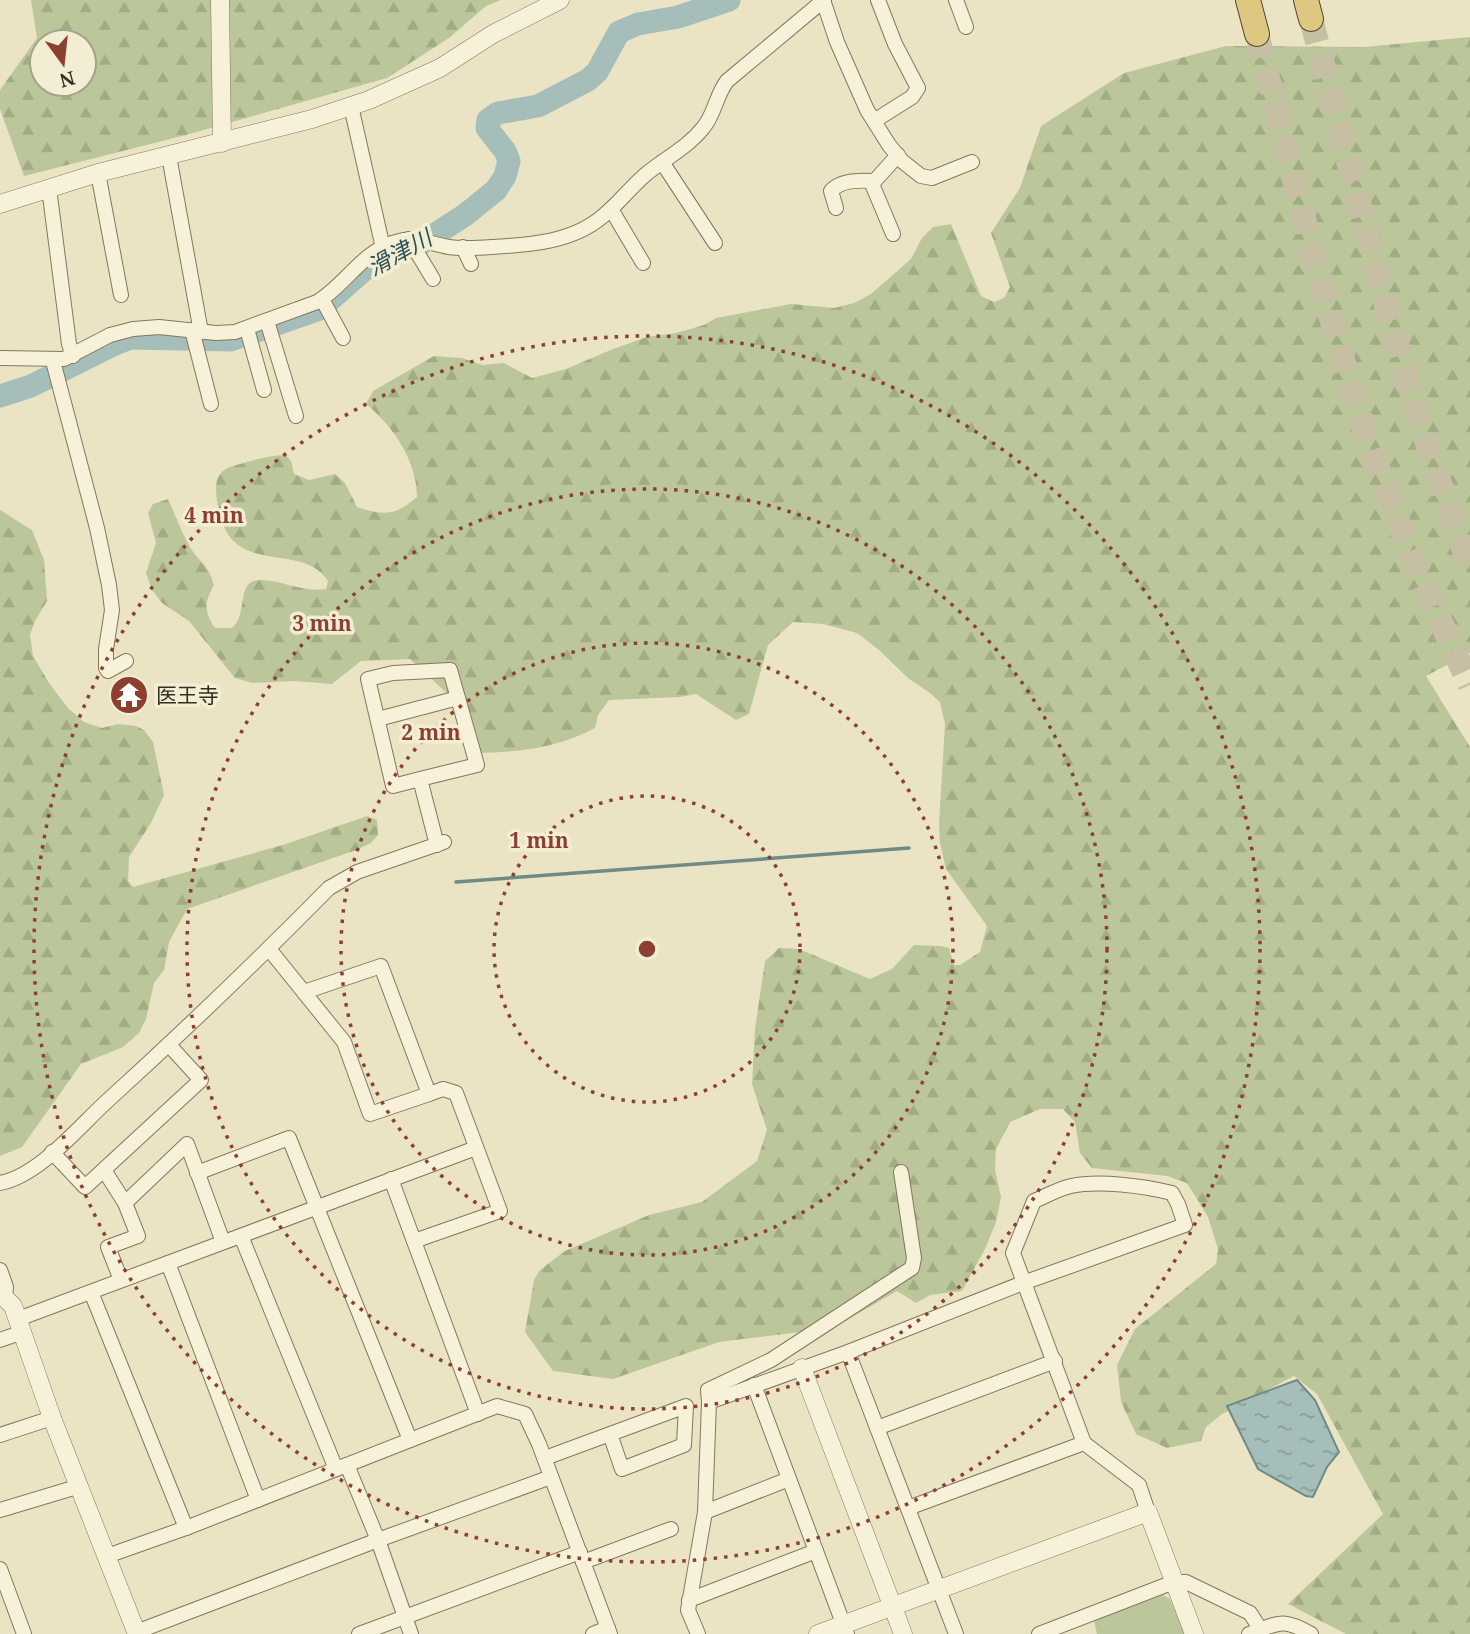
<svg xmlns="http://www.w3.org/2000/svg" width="1470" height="1634" viewBox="0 0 1470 1634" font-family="'Noto Serif','Noto Sans JP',serif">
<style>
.forest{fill:url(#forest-firs);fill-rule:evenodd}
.green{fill:#bbc79a}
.water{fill:url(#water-ripples);stroke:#6e8b88;stroke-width:2}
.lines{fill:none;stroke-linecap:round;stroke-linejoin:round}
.stream{stroke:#6e8b88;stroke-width:3.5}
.river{stroke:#a6beba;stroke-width:23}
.trunk-tunnel{stroke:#c6bfa4;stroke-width:24;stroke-dasharray:24 12;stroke-linecap:butt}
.minor-casing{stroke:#83775d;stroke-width:16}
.tertiary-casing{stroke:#83775d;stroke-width:19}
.trunk-casing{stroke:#524531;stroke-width:26}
.minor{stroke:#f6f1d8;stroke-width:14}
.tertiary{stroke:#f6f1d8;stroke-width:18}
.trunk{stroke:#dec780;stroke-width:24}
.ring{fill:none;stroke:#8d3f32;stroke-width:3.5;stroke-dasharray:3.5 7}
.labels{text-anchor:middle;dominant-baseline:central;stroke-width:7;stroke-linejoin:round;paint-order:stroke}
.poi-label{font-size:21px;fill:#352d1f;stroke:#f2eed4;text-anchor:start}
.water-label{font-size:23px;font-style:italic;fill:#305053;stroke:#f2eed4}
.centre{fill:#8d3f32;stroke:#f2eed4;stroke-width:3.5}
.ring-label{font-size:21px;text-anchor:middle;font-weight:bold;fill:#8d3f32;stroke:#f2eed4;stroke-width:7;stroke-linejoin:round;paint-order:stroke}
</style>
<defs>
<pattern id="forest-firs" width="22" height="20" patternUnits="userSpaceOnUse" patternTransform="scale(1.75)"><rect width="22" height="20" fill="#bbc79a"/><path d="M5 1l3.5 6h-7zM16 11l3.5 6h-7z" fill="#a1ab84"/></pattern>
<pattern id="water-ripples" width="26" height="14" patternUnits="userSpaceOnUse" patternTransform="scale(1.75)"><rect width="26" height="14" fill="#a6beba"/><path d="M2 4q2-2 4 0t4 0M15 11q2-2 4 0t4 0" fill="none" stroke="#889b97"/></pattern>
</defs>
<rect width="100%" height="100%" fill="#eae4c5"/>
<g class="forest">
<path d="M31,0H501L486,6L449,38L387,78L186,135L24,176L0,109V90L37,38ZM42,42H84V84H42Z"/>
<path d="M1470,37V653L1426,676L1470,747V1634H1346L1288,1604L1383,1514L1317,1394L1294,1376L1222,1414L1206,1427L1201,1441L1167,1448L1136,1434L1121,1402L1117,1365L1135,1329L1216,1264L1218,1249L1208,1217L1187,1183L1167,1176L1092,1168L1080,1153L1075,1122L1063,1109H1040L1010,1122L996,1149L995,1170L1001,1197L996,1222L986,1247L962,1291L930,1295L916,1303L897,1291L833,1328L719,1342L613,1379L553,1371L525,1332L534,1280L540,1270L565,1251L649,1215L702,1202L757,1161L767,1130L752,1084L755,1029L765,961L779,948L799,949L870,979L892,969L914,945L941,946L949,948L954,965H960L980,952L987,926L946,869L940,843L939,824L945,724L940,702L930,693L908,678L879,650L857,633L823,624L793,622L768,645L749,714L736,720L696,694L680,697L609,700L598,715L595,728C557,748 521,752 478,753L452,698L410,659L361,661L332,684L293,681L252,683L235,678L189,621L162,603L152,590L146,573L156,543L148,513L153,504L168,499C175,514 181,532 190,547C200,564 208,563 214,585C204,603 204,611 215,628H232C246,616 239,591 250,583C264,572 302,594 326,589L328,581C303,542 239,575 222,521C219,511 216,499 216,489C216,476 221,470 233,466C251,461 268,455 286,455L291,461L294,474L309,480L335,474L345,483L357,507C384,516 395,516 417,497C417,461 393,426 366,404L373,391L434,356L462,358L482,365L504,363L532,378L566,369L613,349L647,337L676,333L704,325L716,318L791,304L834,308L854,303L871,294L911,259L922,238L933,227L951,224L981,296L994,302L1004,298L1010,287L991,233L1020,188L1041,126L1124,73L1226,46L1364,47Z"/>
<polygon points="0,510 32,530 44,560 47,601 35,621 30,635 33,656 49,683 68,708 84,722 102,728 118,724 136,726 144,730 153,742 164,795 151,823 129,857 128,881 133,887 283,845 367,816 377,820 378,835 371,843 356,850 187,909 169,942 164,970 154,983 146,1019 139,1033 123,1047 81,1064 22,1147 0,1156"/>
</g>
<polygon class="green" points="1163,1595 1170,1599 1185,1634 1097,1634 1094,1620"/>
<polygon class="water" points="1297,1380 1315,1400 1339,1452 1327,1467 1313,1497 1306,1496 1258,1469 1227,1406"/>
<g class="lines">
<polyline class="stream" points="456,882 909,848"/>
<polyline class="river" points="0,396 31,386 115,344 130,338 231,340 320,309 372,263 395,250 417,246 465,215 496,190 505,176 509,161 505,151 487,128 488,120 498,113 538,106 588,80 597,72 619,32 638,24 678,17 729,0"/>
<g class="trunk-tunnel">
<path d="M1311,19C1360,202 1401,388 1470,566"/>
<path d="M1257,34C1290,163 1321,293 1361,419C1390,510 1429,598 1470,685"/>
</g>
<defs>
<g id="minor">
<polyline points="823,0 837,42 867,110 889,145 902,161 921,176 932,178 972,162"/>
<polyline points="956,0 966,27"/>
<polyline points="351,106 383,248"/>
<polyline points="874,121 912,97 918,88 895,44 878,0"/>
<polyline points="169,156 201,332"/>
<polyline points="662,162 715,243"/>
<polyline points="98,173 121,295"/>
<polyline points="49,188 69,344 73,356"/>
<path d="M836,208L831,191C840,180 859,180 873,181"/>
<polyline points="611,209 643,263"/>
<polyline points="893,234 872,184 898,155"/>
<polyline points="409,239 433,279"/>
<polyline points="463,247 471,264"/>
<polyline points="322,299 343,338"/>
<polyline points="267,321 296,416"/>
<polyline points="247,329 264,390"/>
<polyline points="192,330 211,404"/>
<path d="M0,358L64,359L110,335L133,329L159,327L216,333L235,332L317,302C344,286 361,254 392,243C419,234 424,243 449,247C462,249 478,248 492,247C530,245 573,242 603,216C618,204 630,188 645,175C664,159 687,148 703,128C715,114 716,95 727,81L824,0"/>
<polyline points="53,361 97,528 109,585 112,610 106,649 106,668 108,671 126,661"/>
<polyline points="378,719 458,698"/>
<polyline points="420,779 477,765 450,670 393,673 368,679 393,786 420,779 437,845"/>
<polyline points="269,949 344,1042 370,1114 429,1094"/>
<polyline points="304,992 381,966 429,1094 443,1089 456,1093 500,1211 414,1241"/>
<polyline points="52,1152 85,1187 201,1080 169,1045"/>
<polyline points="104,1170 125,1203"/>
<polyline points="197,1173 289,1138 410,1440"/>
<polyline points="391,1179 478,1414"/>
<path d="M0,1183C38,1176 77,1129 105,1103C182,1033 256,962 329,888L357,872L444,842"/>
<polyline points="241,1236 336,1469"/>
<polyline points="168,1263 258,1500"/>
<polyline points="0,1270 6,1287 5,1298"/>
<polyline points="121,1280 108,1247 138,1236 125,1203 187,1144 223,1242"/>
<polyline points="91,1292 186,1528"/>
<polyline points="18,1319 476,1148"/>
<polyline points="0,1340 23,1332"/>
<polyline points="848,1352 956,1634"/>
<polyline points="754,1385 847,1634"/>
<polyline points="709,1402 708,1390 771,1360 912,1268 914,1258 901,1172"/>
<polyline points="877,1428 1055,1361"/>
<polyline points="0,1435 52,1418"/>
<polyline points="545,1458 686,1406 684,1445 622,1469 610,1434"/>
<polyline points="347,1465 378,1540 411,1634"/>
<polyline points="908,1508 1084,1443"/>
<polyline points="0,1510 80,1486"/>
<polyline points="705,1512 789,1479"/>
<polyline points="107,1556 186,1528 497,1406 525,1414 539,1444 610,1634"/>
<polyline points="583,1562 671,1529"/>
<polyline points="0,1569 24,1634"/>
<polyline points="689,1600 816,1551"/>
<polyline points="136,1632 378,1540 551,1477"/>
<polyline points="359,1634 580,1552"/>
<polyline points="593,1634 608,1628"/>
<path d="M698,1634L688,1610L705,1512L709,1402L848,1352L1023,1283L1185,1225L1178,1204L1172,1193C1144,1186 1099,1180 1071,1186C1058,1189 1046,1196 1034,1201L1013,1253L1084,1443L1139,1485L1148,1512"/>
<polyline points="1039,1634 1174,1582 1186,1582 1250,1613 1261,1630"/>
<path d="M1249,1634C1279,1623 1282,1617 1311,1634"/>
</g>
<g id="tertiary">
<polyline points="220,0 222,143"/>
<polyline points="0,204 98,173 312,119 369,100 440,68 493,34 560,0"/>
<polyline points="0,1297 5,1298 13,1306 52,1418 137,1634"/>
<polyline points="802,1368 903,1634"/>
<polyline points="818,1634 1148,1512 1194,1634"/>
</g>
<g id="trunk">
<polyline points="1248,0 1257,34"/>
<polyline points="1306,0 1311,19"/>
</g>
</defs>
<use href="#minor" class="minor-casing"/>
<use href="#tertiary" class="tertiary-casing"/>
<use href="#trunk" class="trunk-casing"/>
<use href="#minor" class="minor"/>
<use href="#tertiary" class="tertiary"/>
<use href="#trunk" class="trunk"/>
</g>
<g class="ring">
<circle cx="647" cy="949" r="153"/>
<circle cx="647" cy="949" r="306"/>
<circle cx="647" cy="949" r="460"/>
<circle cx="647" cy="949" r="613"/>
</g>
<defs>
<symbol id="temple-disc" viewBox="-11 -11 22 22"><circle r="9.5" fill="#8d3f32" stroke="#f2eed4"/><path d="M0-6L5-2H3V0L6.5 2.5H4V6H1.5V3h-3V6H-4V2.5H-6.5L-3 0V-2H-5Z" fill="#fff"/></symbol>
</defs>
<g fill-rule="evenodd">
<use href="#temple-disc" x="107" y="673" width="44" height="44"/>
</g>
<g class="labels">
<g class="poi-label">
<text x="156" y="695">医王寺</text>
</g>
<g class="water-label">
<text transform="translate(399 252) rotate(-29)">滑津川</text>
</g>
</g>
<circle cx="647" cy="949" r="10" class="centre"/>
<g class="ring-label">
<text x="214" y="523">4 min</text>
<text x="322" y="631">3 min</text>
<text x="431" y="740">2 min</text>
<text x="539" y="848">1 min</text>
</g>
<g transform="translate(63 63) rotate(165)"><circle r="33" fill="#f2eed4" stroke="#a6a18c" stroke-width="2"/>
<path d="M0-5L12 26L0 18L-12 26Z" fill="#8d3f32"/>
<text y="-10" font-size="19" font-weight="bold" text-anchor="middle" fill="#352d1f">N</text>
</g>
</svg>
